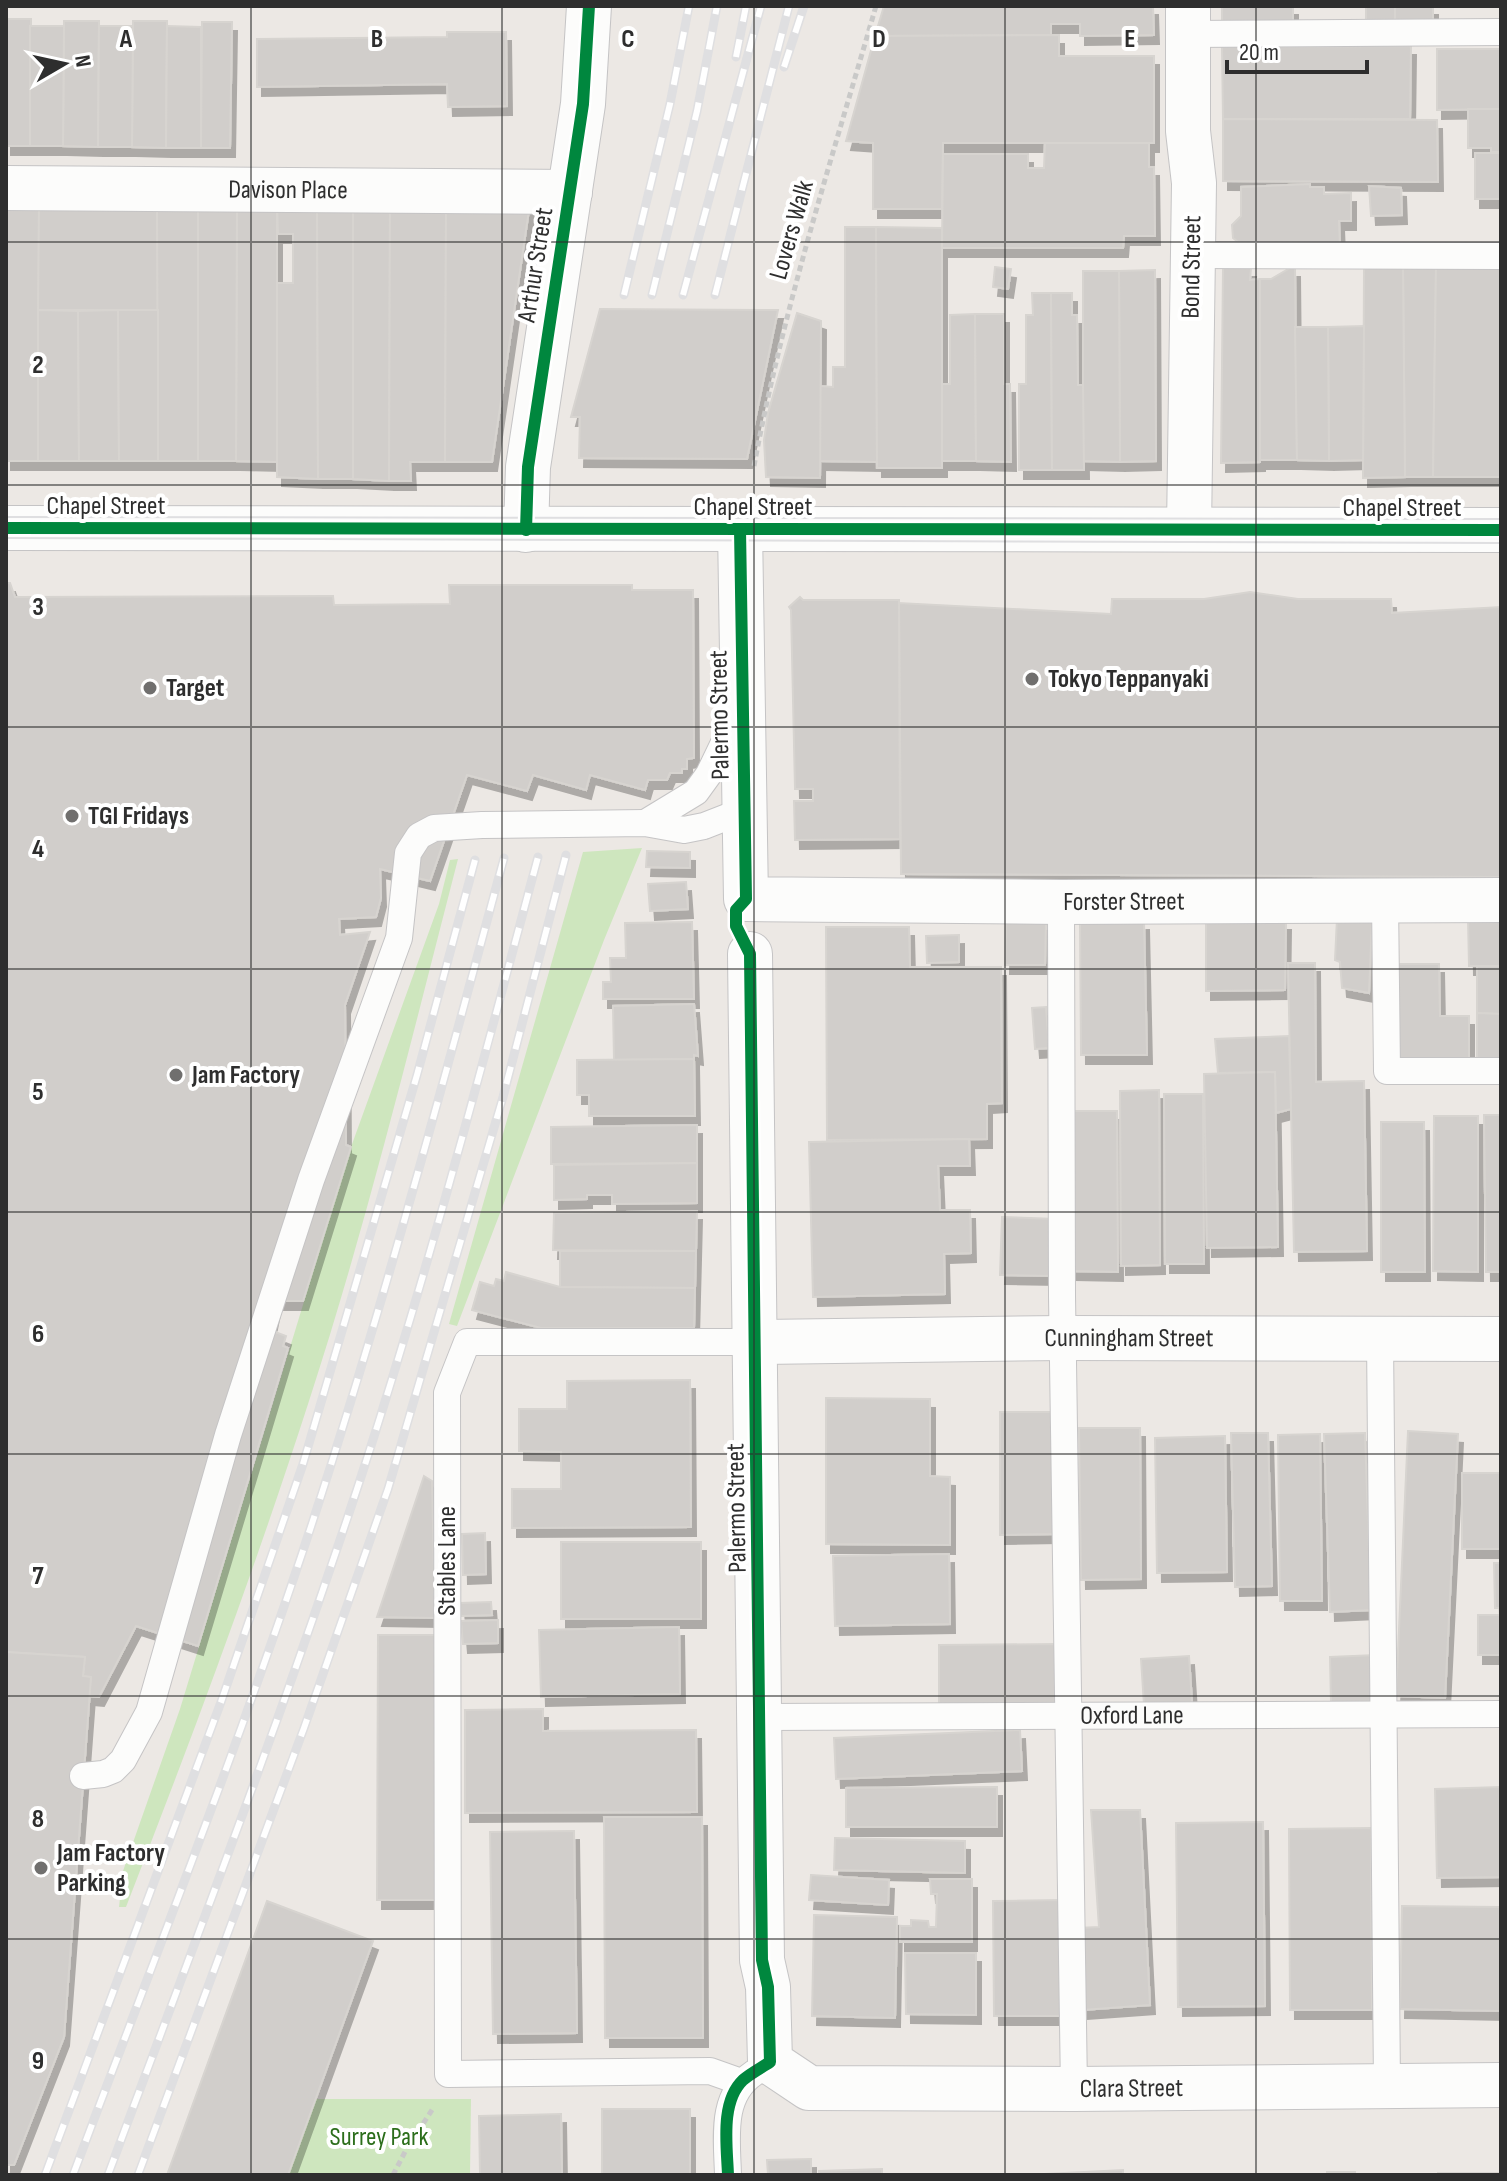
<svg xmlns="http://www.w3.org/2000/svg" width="1507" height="2181" viewBox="0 0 1507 2181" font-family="'Sofia Sans Condensed',sans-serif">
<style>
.green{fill:#cee6be}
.building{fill:#d1cecb;stroke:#d7d4d0;stroke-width:2;filter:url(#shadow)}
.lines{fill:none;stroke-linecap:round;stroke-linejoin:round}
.service-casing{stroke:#c5c4c5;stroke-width:28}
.minor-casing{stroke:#c5c4c5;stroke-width:46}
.tertiary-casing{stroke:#c5c4c5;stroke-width:46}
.path{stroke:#c9c9c8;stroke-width:5;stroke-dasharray:6 4;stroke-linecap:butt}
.service{stroke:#fcfcfb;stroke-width:26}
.minor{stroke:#fcfcfb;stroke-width:44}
.tertiary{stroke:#fcfcfb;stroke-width:44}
.tram{stroke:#dfdfe1;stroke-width:2}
.rail-casing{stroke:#dfdfe1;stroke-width:9}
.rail{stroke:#fff;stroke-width:6;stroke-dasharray:18;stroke-linecap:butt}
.cycleway-casing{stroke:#fff;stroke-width:17}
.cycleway{stroke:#00873e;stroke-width:12}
.grid{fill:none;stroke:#2e2e2e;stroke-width:2;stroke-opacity:0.55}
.poi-dot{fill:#706f6e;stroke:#fff;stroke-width:3}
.labels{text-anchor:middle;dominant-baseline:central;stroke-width:8;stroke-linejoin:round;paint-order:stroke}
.street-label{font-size:26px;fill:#2e2e2e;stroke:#fff}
.poi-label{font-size:26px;font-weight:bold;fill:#2e2e2e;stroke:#fff;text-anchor:start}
.park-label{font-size:26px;fill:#2c6e1b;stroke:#fff}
.grid-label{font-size:26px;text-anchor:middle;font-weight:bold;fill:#2e2e2e;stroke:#fff;stroke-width:8;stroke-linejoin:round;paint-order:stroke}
</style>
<defs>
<filter id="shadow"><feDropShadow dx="5" dy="9" stdDeviation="0" flood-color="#0004"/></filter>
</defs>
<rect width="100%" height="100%" fill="#ece8e4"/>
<g class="green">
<polygon points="642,848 604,940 457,1326 449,1324 583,852"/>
<path d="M458,859C411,1041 367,1223 309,1401C254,1572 191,1740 126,1907H119L123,1871L180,1709L351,1147L439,904L450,860Z"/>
<polygon points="316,2099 471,2099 470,2175 288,2175"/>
</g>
<g class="building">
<polygon points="884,6 1153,6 1154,35 1080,36 1080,24 1051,24 1051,35 875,36"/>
<rect x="1222" y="6" width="71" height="16"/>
<polygon points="1366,6 1395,6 1395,21 1366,22"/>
<rect x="1395" y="6" width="38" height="15"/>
<polygon points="6,19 31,19 30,146 6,146"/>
<polygon points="64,21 99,21 98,147 63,146"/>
<polygon points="133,21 167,21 166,148 132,147"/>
<polygon points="202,22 232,22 230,148 201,148"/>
<polygon points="30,26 64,26 63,146 30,146"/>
<polygon points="99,26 133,26 132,147 98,147"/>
<polygon points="167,26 201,27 201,148 166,148"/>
<polygon points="447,32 506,32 507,106 448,107 447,84 257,87 257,39 447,37"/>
<polygon points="1059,35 1059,56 1154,56 1154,143 943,143 942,209 873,209 873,143 846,141 875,36"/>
<polygon points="1411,46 1410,119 1223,119 1222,47"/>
<polygon points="1437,49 1501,49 1501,109 1437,110"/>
<polygon points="1468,109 1501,109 1501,152 1491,152 1491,148 1468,148"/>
<polygon points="1223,119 1437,120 1438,182 1223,181"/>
<polygon points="1045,143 1149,143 1149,167 1154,167 1155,236 1124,236 1123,248 942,248 943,154 1028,154 1028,168 1044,168"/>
<rect x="1475" y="153" width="26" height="46"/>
<polygon points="1310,184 1310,187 1324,187 1324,194 1351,193 1351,221 1339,221 1340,245 1242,245 1233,238 1232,225 1241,216 1241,187"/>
<polygon points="1369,186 1401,188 1402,215 1371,216"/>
<polygon points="6,202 39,206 38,461 6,461"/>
<polygon points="237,203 277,203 277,462 236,461"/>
<polygon points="277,203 317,203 318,479 277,477 277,283 293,283 293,234 278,234"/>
<polygon points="317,203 353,203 353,479 318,479"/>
<polygon points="353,203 390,203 389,481 353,479"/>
<polygon points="390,203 446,211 445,462 410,462 411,481 389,481"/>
<polygon points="530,203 492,462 445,462 446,211"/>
<polygon points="39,206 157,206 158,310 38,310"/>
<polygon points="157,206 198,206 198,461 158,461"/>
<polygon points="198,206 237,207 236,461 198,461"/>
<polygon points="845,227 876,227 877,462 820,461 820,386 833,387 833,367 845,367"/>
<polygon points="876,227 942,228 942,468 877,468"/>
<polygon points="995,267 1011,269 1008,289 993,287"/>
<polygon points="1436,267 1433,477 1405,477 1403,268"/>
<polygon points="1436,267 1501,267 1501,477 1433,477"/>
<polygon points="1223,268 1251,268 1250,280 1260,279 1260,462 1221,463"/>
<polygon points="1290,268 1295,268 1297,460 1260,460 1260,279 1271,279"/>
<polygon points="1364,268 1403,268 1405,477 1363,478"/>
<polygon points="1155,270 1156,461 1120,462 1119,271"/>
<polygon points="1083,271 1119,271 1120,462 1083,461"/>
<polygon points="1032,293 1051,293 1052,470 1019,470 1019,384 1026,384 1026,315 1033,315"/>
<polygon points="1051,293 1072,293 1072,315 1077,315 1078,385 1083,385 1084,470 1052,470"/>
<polygon points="600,309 778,310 747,459 579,458 580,417 571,417"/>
<polygon points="38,310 78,311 79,461 38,461"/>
<polygon points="118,310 119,461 79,461 78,311"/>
<polygon points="118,310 158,310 158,461 119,461"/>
<polygon points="797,313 821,321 820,478 766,477 764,440 768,413"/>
<polygon points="975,314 976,461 942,461 942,384 950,384 950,315"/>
<polygon points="975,314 1004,314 1004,384 1010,384 1011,462 976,461"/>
<polygon points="1364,326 1363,460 1329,461 1328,327"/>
<polygon points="1295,327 1328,327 1329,461 1297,460"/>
<polygon points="6,583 10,583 15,597 333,596 334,605 450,604 449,585 632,585 632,590 693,590 694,758 687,759 687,769 682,769 682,773 670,773 667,780 648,780 645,790 590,775 586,790 533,775 527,791 467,775 430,881 380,869 381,898 376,917 339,919 340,935 370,932 345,1005 346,1145 351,1147 303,1301 276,1301 270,1330 286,1336 283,1346 288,1348 198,1646 136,1626 99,1697 89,1696 91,1677 83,1676 85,1657 6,1652"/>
<polygon points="1250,592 1298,599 1391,599 1392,613 1501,607 1501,877 901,874 899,603 1111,614 1112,599 1204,599"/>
<polygon points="800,597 803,600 899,600 900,839 795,840 794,801 813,801 813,789 795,789 791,610 789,607"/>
<polygon points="647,851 690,852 690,868 646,867"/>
<polygon points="686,882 688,909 650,911 648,884"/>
<polygon points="1337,918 1372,921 1369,993 1342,988 1340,962 1335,960"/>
<polygon points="1468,918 1501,918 1501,966 1469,966"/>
<polygon points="1006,921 1046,922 1045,965 1005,965"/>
<polygon points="1144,921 1147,1055 1081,1055 1080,922"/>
<polygon points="1206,921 1286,921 1285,990 1206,991"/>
<polygon points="692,922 694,999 603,999 603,982 611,982 610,958 626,958 625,923"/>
<polygon points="826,927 909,927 910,967 1001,967 1002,1103 987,1104 987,1139 827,1140"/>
<polygon points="959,935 959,962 927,963 926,936"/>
<polygon points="1288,963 1315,963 1316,1082 1364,1081 1367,1251 1294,1252"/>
<polygon points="1392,964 1439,964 1440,1016 1469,1016 1469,1063 1392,1062"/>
<polygon points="1477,966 1501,966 1501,1014 1477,1013"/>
<polygon points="694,1004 698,1056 694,1055 694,1059 614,1060 613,1006"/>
<polygon points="1046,1007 1049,1048 1035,1049 1032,1008"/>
<polygon points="1477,1013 1501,1014 1501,1061 1477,1061"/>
<polygon points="1289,1036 1291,1109 1276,1113 1275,1072 1218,1073 1215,1039"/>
<polygon points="694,1059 695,1116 589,1116 589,1095 577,1095 577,1060"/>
<polygon points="1275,1072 1278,1247 1207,1248 1204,1074"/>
<polygon points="1159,1090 1160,1265 1121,1266 1120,1091"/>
<polygon points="1164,1094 1203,1094 1204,1264 1165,1264"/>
<polygon points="1070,1111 1117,1111 1118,1272 1071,1271"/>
<polygon points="1484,1115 1501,1115 1501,1272 1486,1272"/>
<polygon points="1434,1116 1478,1116 1478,1272 1433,1271"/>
<polygon points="1381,1122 1424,1122 1425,1272 1381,1272"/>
<polygon points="697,1125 697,1163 551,1164 551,1127"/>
<polygon points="969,1139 970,1166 938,1166 940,1210 970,1210 971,1253 944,1254 945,1294 813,1297 809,1142"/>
<polygon points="697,1163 697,1203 612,1204 612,1195 587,1195 587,1199 554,1200 554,1165"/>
<polygon points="697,1211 696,1251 553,1250 554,1213"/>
<polygon points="1002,1217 1055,1219 1053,1276 1000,1275"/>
<polygon points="560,1251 696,1251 695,1288 560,1287"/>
<polygon points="506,1272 560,1287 695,1288 694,1328 541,1328 472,1310 480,1282 494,1286 496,1279 504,1281"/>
<polygon points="690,1380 691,1527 512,1528 512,1489 561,1489 561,1452 519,1451 519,1409 567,1409 567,1381"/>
<polygon points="826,1398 930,1399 930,1476 950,1477 950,1545 826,1544"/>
<polygon points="1000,1412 1054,1412 1054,1534 1000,1535"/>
<polygon points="1079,1428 1140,1428 1141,1579 1081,1580"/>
<polygon points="1408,1431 1458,1434 1445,1698 1396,1696"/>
<polygon points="1231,1433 1268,1433 1272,1586 1235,1587"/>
<polygon points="1365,1433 1371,1610 1330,1612 1324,1434"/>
<polygon points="1320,1434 1322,1601 1280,1601 1278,1435"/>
<polygon points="1225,1436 1227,1572 1157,1573 1155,1438"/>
<rect x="1462" y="1473" width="39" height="76"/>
<polygon points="424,1476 432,1481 435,1618 377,1617"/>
<polygon points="485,1533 486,1574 463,1575 462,1534"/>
<rect x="561" y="1542" width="140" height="77"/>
<polygon points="949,1554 950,1624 835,1626 833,1556"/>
<polygon points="1494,1563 1501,1563 1501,1608 1495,1608"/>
<polygon points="491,1602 492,1615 461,1616 460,1603"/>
<rect x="1478" y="1615" width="23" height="40"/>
<polygon points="498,1620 498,1643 463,1644 461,1621"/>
<polygon points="679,1627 680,1694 541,1697 539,1630"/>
<polygon points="378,1635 435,1635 435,1900 377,1900"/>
<polygon points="1061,1644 1061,1705 939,1705 939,1645"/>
<polygon points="6,1652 85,1657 83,1676 91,1677 64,2037 14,2165 6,2165"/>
<polygon points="1376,1655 1379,1701 1331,1703 1330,1657"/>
<polygon points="1189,1656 1192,1702 1144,1705 1141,1659"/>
<polygon points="543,1709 543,1731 696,1730 697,1812 465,1813 465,1710"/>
<polygon points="1020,1730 1022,1771 836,1779 834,1738"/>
<polygon points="997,1787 997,1827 846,1827 846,1788"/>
<polygon points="1501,1787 1501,1877 1437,1878 1435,1789"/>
<polygon points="1091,1810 1140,1810 1150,2005 1083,2010 1078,1928 1099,1927"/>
<polygon points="604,1817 702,1817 703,2038 605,2038"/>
<polygon points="1263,1822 1265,2006 1178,2007 1176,1823"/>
<polygon points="1371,1828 1372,2010 1290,2010 1289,1829"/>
<polygon points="574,1831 577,2033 493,2034 490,1832"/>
<polygon points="835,1838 965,1841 965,1873 834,1870"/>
<polygon points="811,1875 889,1880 888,1905 809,1900"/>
<polygon points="930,1879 972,1879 972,1942 900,1942 900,1926 911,1926 911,1920 928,1921 929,1927 936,1927 937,1894 931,1894"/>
<polygon points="1065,1900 1065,2016 994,2016 993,1901"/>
<polygon points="267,1901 373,1941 288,2175 167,2175"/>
<polygon points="1402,1906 1501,1907 1501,2011 1400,2009"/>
<polygon points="814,1915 897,1917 895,2018 812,2016"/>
<polygon points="905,1953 976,1953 976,2015 906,2014"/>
<rect x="602" y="2109" width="88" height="66"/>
<polygon points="561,2114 562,2175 480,2175 479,2116"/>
<polygon points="811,2159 811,2175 768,2175 767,2160"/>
<polygon points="882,2169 882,2175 819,2175 819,2171"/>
<polygon points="1123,2170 1123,2175 1045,2175 1045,2174"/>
<rect x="1327" y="2172" width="28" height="3"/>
<rect x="1438" y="2173" width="63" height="2"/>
<rect x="1365" y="2174" width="62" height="1"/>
</g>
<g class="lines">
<defs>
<g id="service">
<polyline points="1188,34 1501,32"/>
<polyline points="1192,255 1501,256"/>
<polyline points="645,823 696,792 709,774 736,718"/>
<polyline points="1385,900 1387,1071 1501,1071"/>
<polyline points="1061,902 1062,1296 1074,2089"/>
<polyline points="1380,1339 1387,2085"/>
<path id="s1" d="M762,1717L1501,1714"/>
<polyline points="83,1776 103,1774 113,1770 123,1760 149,1712 228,1435 311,1180 399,938 408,853 419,836 434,828 482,825 645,823 684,830 704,826 745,810"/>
<polyline points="741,2082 710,2071 448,2074 447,1393 467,1342 757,1342"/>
<path d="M728,2175C727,2138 720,2096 754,2073"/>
</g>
<g id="minor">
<polyline points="1188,6 1188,131 1194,183 1189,529"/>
<path id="s2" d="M6,188L570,192"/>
<path id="s3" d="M740,529L746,899L1061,902L1501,900"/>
<polyline points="526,530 528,467 583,104 589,6"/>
<path id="s4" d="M750,954L762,1960L768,1987L770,2062L809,2088L1074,2089L1501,2085"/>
<path id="s5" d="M757,1342L1063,1338L1501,1339"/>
</g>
<polyline id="tertiary" points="6,528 1501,530"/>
</defs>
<use href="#service" class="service-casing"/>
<use href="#minor" class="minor-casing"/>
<use href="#tertiary" class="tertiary-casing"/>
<g class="path">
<path d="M754,466C783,310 832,158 876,6"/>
<polyline points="393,2175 407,2148 434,2107"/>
</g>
<use href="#service" class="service"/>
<use href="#minor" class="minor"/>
<use href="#tertiary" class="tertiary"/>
<g class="tram">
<polyline points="6,517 1501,519"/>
<polyline points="6,538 1501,543"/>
</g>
<defs>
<g id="rail">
<polyline points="736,57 746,6"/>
<polyline points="784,67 804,6"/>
<polyline points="624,295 670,104 689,6"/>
<polyline points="652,295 697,111 717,6"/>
<polyline points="683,295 761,6"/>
<polyline points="715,295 789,6"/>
<polyline points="45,2175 221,1702 303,1464 417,1075 475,860"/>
<path d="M73,2175C161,1941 254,1707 330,1468C394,1266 449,1062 504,858"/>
<path d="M108,2175C194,1944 283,1714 360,1480C427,1275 482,1066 538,857"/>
<polyline points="138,2175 304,1728 388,1489 503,1097 566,855"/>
</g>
</defs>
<use href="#rail" class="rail-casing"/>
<use href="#rail" class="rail"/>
<defs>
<g id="cycleway">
<polyline points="6,528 1501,530"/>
<polyline points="526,530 528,467 583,104 589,6"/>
<path d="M728,2175C727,2146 720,2102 743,2080C751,2073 761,2068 770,2062L768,1987L762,1960L750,954L736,926V910L746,899L740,529"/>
</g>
</defs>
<use href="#cycleway" class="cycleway-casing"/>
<use href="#cycleway" class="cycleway"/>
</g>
<path class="grid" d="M251,6V2175M502,6V2175M754,6V2175M1005,6V2175M1256,6V2175M6,242H1501M6,485H1501M6,727H1501M6,969H1501M6,1212H1501M6,1454H1501M6,1696H1501M6,1939H1501"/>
<g class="poi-dot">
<circle cx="1032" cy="679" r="8"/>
<circle cx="150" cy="688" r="8"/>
<circle cx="72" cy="816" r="8"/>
<circle cx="176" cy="1075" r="8"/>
<circle cx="41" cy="1868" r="8"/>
</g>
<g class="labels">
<g class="street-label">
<text stroke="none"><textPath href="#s2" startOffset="282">Davison Place</textPath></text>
<text transform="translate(792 230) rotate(-74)">Lovers Walk</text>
<text transform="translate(536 265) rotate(-81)">Arthur Street</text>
<text transform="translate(1192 267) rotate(-89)">Bond Street</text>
<text x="106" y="506">Chapel Street</text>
<text x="753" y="507">Chapel Street</text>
<text x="1402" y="508">Chapel Street</text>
<text transform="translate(720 715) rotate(-91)">Palermo Street</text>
<text stroke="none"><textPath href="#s3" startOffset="748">Forster Street</textPath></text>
<text stroke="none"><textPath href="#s5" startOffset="372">Cunningham Street</textPath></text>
<text transform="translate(737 1508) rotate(-91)">Palermo Street</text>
<text transform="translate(447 1561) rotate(-90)">Stables Lane</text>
<text stroke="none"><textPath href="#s1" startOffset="370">Oxford Lane</textPath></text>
<text stroke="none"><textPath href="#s4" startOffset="1478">Clara Street</textPath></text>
</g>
<g class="poi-label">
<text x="1048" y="679">Tokyo Teppanyaki</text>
<text x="166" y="688">Target</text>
<text x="88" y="816">TGI Fridays</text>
<text x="192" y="1075">Jam Factory</text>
<text x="57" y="1853">Jam Factory<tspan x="57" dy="30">Parking</tspan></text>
</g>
<g class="park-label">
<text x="379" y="2137">Surrey Park</text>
</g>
</g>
<g class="grid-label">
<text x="126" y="47">A</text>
<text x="377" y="47">B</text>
<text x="628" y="47">C</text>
<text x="879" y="47">D</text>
<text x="1130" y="47">E</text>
<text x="38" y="373">2</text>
<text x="38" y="615">3</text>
<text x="38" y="857">4</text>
<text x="38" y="1100">5</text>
<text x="38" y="1342">6</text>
<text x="38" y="1584">7</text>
<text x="38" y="1827">8</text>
<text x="38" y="2069">9</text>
</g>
<rect width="1507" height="2181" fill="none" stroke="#2e2e2e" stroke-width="16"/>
<g transform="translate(64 64) rotate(81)" stroke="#ffffff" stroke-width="6" paint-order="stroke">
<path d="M0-6L14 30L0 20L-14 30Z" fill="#2e2e2e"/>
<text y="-12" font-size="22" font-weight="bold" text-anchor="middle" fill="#2e2e2e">N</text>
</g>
<path d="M1227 60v12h140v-12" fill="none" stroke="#2e2e2e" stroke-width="4"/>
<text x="1239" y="60" font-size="24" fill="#2e2e2e" stroke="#ffffff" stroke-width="6" paint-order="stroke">20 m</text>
</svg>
